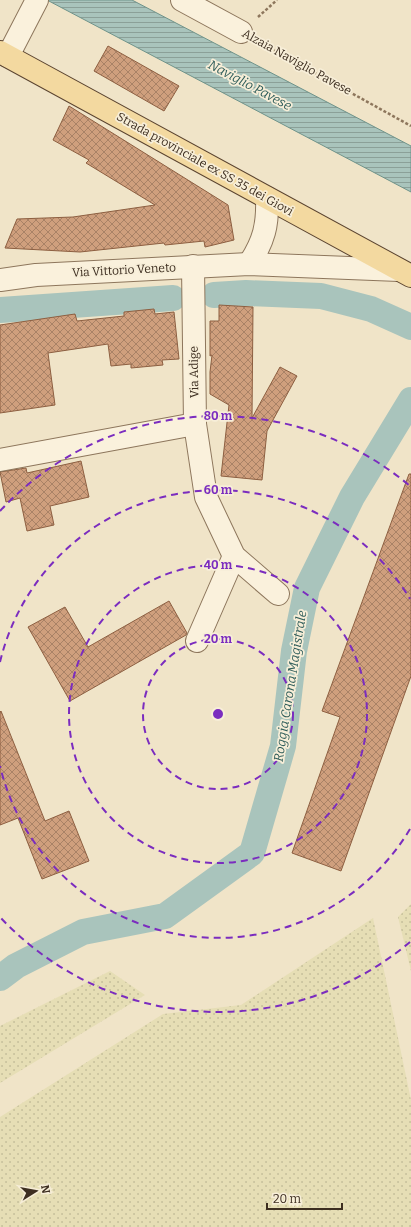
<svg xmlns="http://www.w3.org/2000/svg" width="411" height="1227" viewBox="0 0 411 1227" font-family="Bitter,serif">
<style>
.farmland{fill:url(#farmland-dots)}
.water{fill:url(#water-rules);stroke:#6f938a}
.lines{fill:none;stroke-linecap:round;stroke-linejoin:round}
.canal{stroke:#a9c4bc;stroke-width:26}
.building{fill:url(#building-cross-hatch);stroke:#8d5f41}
.minor-casing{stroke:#8d765c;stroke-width:24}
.major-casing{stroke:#5b4430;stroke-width:24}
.path{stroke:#8d765c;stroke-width:2.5;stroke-dasharray:3 2;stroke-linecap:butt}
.minor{stroke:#faf1dc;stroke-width:22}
.major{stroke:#f3d9a0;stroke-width:22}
.ring{fill:none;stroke:#7b2cbf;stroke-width:2;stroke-dasharray:7 5}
.labels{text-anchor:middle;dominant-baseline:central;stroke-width:3.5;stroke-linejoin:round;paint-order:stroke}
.street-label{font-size:12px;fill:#3d2e20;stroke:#f7eed8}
.water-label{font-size:13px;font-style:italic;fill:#2f5d5a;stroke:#f7eed8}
.centre{fill:#7b2cbf;stroke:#f7eed8;stroke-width:2}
.ring-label{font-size:12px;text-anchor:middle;font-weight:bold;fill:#7b2cbf;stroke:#f7eed8;stroke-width:3.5;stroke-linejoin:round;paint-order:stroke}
</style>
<defs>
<pattern id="farmland-dots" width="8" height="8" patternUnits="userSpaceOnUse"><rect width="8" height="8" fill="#e6deb5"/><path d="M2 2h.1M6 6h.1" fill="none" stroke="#c6bf9b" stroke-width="1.8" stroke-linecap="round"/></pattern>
<pattern id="water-rules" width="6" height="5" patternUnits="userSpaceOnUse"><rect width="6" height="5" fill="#a9c4bc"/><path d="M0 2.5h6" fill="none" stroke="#8ba098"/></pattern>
<pattern id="building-cross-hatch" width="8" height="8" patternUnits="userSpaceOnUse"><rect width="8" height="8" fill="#cf9f7d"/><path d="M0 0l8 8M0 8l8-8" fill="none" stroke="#a98266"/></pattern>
</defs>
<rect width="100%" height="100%" fill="#f0e4c8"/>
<g class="farmland">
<polygon points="411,904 411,971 398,917"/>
<polygon points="373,918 411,1100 411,1227 0,1227 0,1117 163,1014 241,1005"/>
<polygon points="110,971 145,995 0,1083 0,1026"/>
</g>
<polygon class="water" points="47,0 132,0 411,146 411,192"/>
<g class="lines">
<g class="canal">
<polyline points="214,295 246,293 321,296 371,309 411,327"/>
<polyline points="0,310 173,298"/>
<polyline points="0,978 16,966 83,932 165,916 252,853 283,746 294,651 307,588 352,497 411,400"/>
</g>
</g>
<g class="building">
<polygon points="108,46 179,86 164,111 94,71"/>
<polygon points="69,106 228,205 234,240 205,247 204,241 165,245 164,243 80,252 5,248 17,219 73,217 155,205 86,163 89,160 53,140"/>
<polygon points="219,305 253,307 252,418 280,367 297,376 267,431 262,480 221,476 229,405 210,394 210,372 212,355 210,356 210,321 219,321"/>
<polygon points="154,309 155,314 174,312 179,359 162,360 163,365 131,368 131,364 111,366 108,344 48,353 55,405 0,413 0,325 75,314 77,321 124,316 124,312"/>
<polygon points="81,461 89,497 50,506 54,525 27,531 20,498 6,502 0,472 26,468 27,473"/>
<polygon points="409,474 411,474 411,676 341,871 292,853 340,717 322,711"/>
<polygon points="169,601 187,633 186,635 70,701 28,627 65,607 88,647"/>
<polygon points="1,711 45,821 69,811 89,861 42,879 18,818 0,825 0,712"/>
</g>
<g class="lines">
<defs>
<g id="minor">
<polyline points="182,0 241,32"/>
<polyline points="8,56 37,0"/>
<path d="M249,264C264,241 268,225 267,198"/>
<polyline points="193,266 195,424 206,497 234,556 278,594"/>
<polyline points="0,280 36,275 249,264 399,270"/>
<polyline points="0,460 195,424"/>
<polyline points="197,641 234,556"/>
</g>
<polyline id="major" points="0,52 411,276"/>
</defs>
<use href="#minor" class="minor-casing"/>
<use href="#major" class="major-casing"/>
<g class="path">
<polyline points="258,17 277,0"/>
<polyline points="261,43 411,126"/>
</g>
<use href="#minor" class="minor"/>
<use href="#major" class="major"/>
</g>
<g class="ring">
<circle cx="218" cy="714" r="75"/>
<circle cx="218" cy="714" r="149"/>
<path d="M410 829A224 224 0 0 1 0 766M0 662A224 224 0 0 1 410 599"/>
<path d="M410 942A298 298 0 0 1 0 917M0 511A298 298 0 0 1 410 486"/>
</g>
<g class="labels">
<g class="street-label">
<text transform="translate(297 62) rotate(29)">Alzaia Naviglio Pavese</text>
<text transform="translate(205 164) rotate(29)">Strada provinciale ex SS 35 dei Giovi</text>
<text transform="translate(124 270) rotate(-3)">Via Vittorio Veneto</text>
<text transform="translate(194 372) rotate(-91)">Via Adige</text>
</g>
<g class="water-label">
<text transform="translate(250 85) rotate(28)">Naviglio Pavese</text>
<text transform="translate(290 686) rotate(-81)">Roggia Carona Magistrale</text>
</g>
</g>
<circle cx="218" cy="714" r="6" class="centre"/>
<g class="ring-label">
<text x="218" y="420">80 m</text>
<text x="218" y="494">60 m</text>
<text x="218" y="569">40 m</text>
<text x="218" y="643">20 m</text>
</g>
<g transform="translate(36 1191) rotate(79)" stroke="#f7eed8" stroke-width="3" paint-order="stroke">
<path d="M0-3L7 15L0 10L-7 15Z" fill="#3d2e20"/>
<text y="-6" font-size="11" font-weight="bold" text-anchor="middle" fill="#3d2e20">N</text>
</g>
<path d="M267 1203v6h75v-6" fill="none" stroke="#3d2e20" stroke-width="2"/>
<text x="273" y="1203" font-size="12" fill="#3d2e20" stroke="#f7eed8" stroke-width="3" paint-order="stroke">20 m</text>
</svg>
